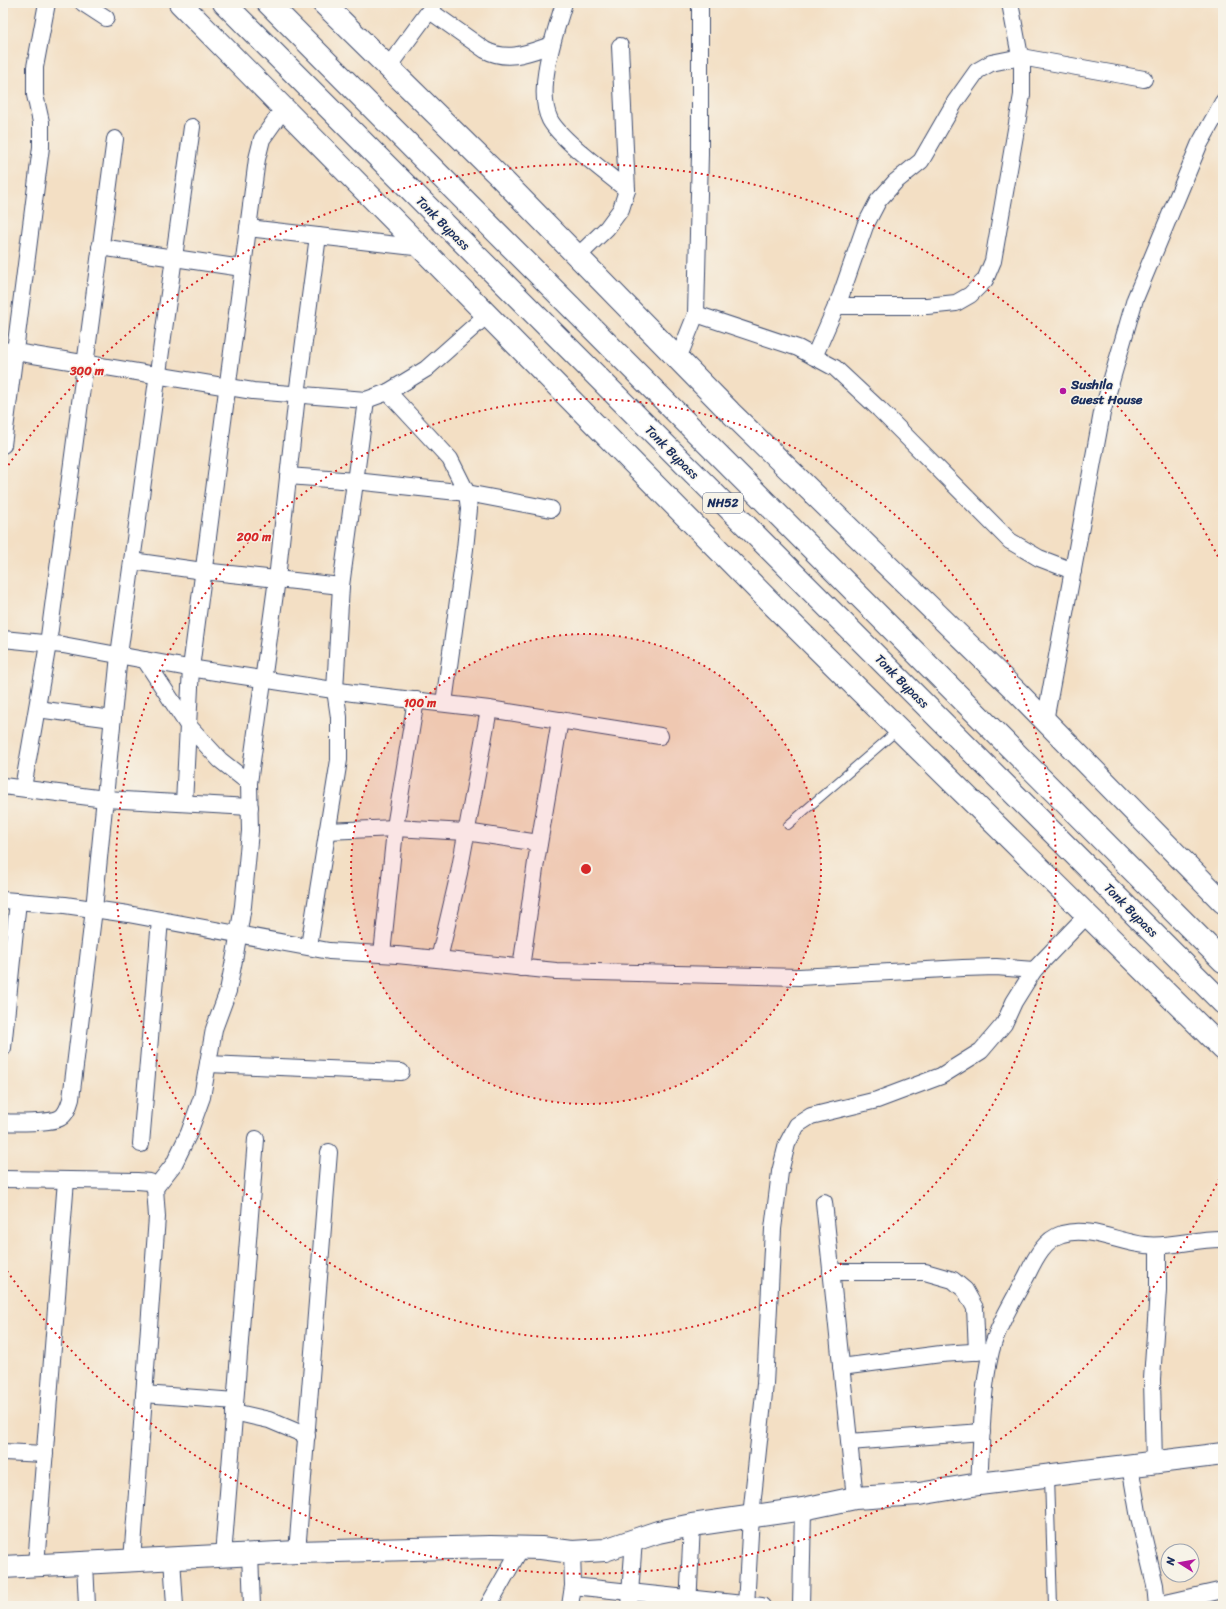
<svg xmlns="http://www.w3.org/2000/svg" width="1226" height="1609" viewBox="0 0 1226 1609" font-family="Sriracha,sans-serif">
<style>
.lines{fill:none;stroke-linecap:round;stroke-linejoin:round}
.lane-casing{stroke:#3b496d;stroke-width:10}
.street-casing{stroke:#3b496d;stroke-width:18}
.secondary-casing{stroke:#3b496d;stroke-width:24}
.highway-casing{stroke:#3b496d;stroke-width:24}
.lane{stroke:#fff;stroke-width:8}
.street{stroke:#fff;stroke-width:16}
.secondary{stroke:#fff;stroke-width:22}
.highway{stroke:#fff;stroke-width:22}
.ring{fill:none;stroke:#d62828;stroke-width:2;stroke-dasharray:2 4}
.poi-dot{fill:#b5179e;stroke:#f7f3e8;stroke-width:1.5}
.labels{text-anchor:middle;dominant-baseline:central;stroke-width:3;stroke-linejoin:round;paint-order:stroke}
.shield{fill:#f7f3e8;stroke:#5d6a87;stroke-width:1}
.shield-label{font-size:12px;font-weight:bold;fill:#1b2f5e}
.street-label{font-size:13px;fill:#1b2f5e;stroke:#f7f3e8}
.poi-label{font-size:13px;font-weight:bold;fill:#1b2f5e;stroke:#f7f3e8;text-anchor:start}
.centre{fill:#d62828;stroke:#f7f3e8;stroke-width:2}
.ring-label{font-size:12px;text-anchor:middle;font-weight:bold;fill:#d62828;stroke:#f7f3e8;stroke-width:3;stroke-linejoin:round;paint-order:stroke}
</style>
<rect width="100%" height="100%" fill="#f7f3e8"/>
<filter id="ink" filterUnits="userSpaceOnUse"><feTurbulence type="fractalNoise" baseFrequency=".025" numOctaves="2"/><feDisplacementMap in="SourceGraphic" scale="8" xChannelSelector="R" yChannelSelector="G"/><feConvolveMatrix kernelMatrix="1 2 1 2 8 2 1 2 1" color-interpolation-filters="sRGB"/></filter>
<filter id="wash" filterUnits="userSpaceOnUse"><feTurbulence type="fractalNoise" baseFrequency=".012" numOctaves="4" result="noise"/><feDisplacementMap in="SourceGraphic" scale="16" xChannelSelector="R" yChannelSelector="G"/><feGaussianBlur stdDeviation="0.9" result="paint"/><feColorMatrix in="noise" values="0 0 0 0 0 0 0 0 0 0 0 0 0 0 0 0 0 1.4 0 .05"/><feComposite in="paint" operator="in"/></filter>
<g filter="url(#wash)">
<rect width="100%" height="100%" fill="#f3dfc4"/>
</g>
<g filter="url(#ink)">
<g class="lines">
<defs>
<g id="lane">
<polyline points="788,825 899,729"/>
<polyline points="1049,1477 1053,1606"/>
</g>
<g id="street">
<polyline points="83,3 106,18"/>
<path d="M564,3C555,33 535,90 550,120C561,140 608,174 627,190"/>
<path d="M430,11L485,50C508,62 528,53 551,45"/>
<polyline points="388,67 435,3"/>
<polyline points="248,228 423,248"/>
<polyline points="100,247 242,268"/>
<polyline points="578,256 607,228 621,209 627,190 620,46"/>
<polyline points="836,306 927,306 956,303 970,295 985,280 993,261 1022,95 1022,67 1010,3"/>
<polyline points="696,314 798,348 835,368 879,409 1010,541 1039,558 1073,571"/>
<polyline points="3,350 253,391 366,400 388,392 426,369 488,314"/>
<polyline points="814,357 841,295 865,226 878,201 895,182 921,161 955,102 977,71 991,63 1021,57 1144,79"/>
<polyline points="678,359 696,314 700,154 700,3"/>
<polyline points="388,392 450,459 467,493 469,509 465,549 444,703"/>
<polyline points="3,445 41,147 41,122 35,95 35,67 47,3"/>
<polyline points="288,476 355,481 467,493 551,509"/>
<polyline points="132,561 203,571 341,586"/>
<polyline points="3,639 63,645 183,667 353,693 489,709 660,736"/>
<polyline points="145,660 187,724 220,760 249,783"/>
<polyline points="37,709 113,719"/>
<polyline points="1045,721 1102,413 1135,299 1199,145 1223,102"/>
<polyline points="3,786 105,799 250,807"/>
<polyline points="23,788 48,644 115,139"/>
<polyline points="184,803 191,668 257,159 262,139 284,108"/>
<polyline points="327,831 395,828 466,832 539,843"/>
<polyline points="3,900 65,905 128,914 329,951 397,955 556,971 799,977 963,968 996,967 1034,970"/>
<polyline points="309,946 339,760 339,717 335,690 341,586 366,400"/>
<polyline points="382,954 396,821 416,700"/>
<polyline points="439,959 459,873 489,709"/>
<polyline points="521,968 536,862 560,720"/>
<polyline points="3,1048 18,901"/>
<polyline points="208,1064 401,1072"/>
<path d="M3,1122C14,1123 52,1123 60,1118C67,1114 69,1105 71,1099L94,909L119,655L192,127"/>
<polyline points="141,1144 160,920"/>
<polyline points="3,1179 137,1181 150,1182 155,1188 157,1217 132,1561"/>
<polyline points="155,1188 174,1164 189,1133 202,1097 214,1029 228,991 235,955 243,906 250,831 249,783 277,579 297,395 318,236"/>
<polyline points="824,1202 855,1498"/>
<polyline points="831,1272 925,1272 953,1280 965,1290 975,1308 977,1352"/>
<polyline points="841,1367 941,1354 987,1351"/>
<polyline points="144,1394 235,1401"/>
<polyline points="234,1412 269,1420 307,1436"/>
<polyline points="849,1442 982,1432"/>
<polyline points="3,1452 45,1454"/>
<polyline points="1154,1463 1152,1379 1158,1290 1158,1246"/>
<polyline points="1130,1466 1139,1518 1155,1585 1157,1606"/>
<path d="M979,1484C982,1440 981,1394 991,1351C998,1325 1013,1301 1026,1277C1034,1261 1043,1240 1062,1234C1090,1226 1117,1242 1145,1245C1171,1248 1197,1238 1223,1239"/>
<polyline points="297,1552 329,1152"/>
<polyline points="250,1554 252,1606"/>
<polyline points="223,1556 256,1139"/>
<polyline points="172,1558 175,1606"/>
<polyline points="85,1563 87,1606"/>
<polyline points="36,1565 66,1180"/>
<polyline points="573,1586 762,1606"/>
<polyline points="1157,1605 1223,1590"/>
<polyline points="488,1606 521,1548"/>
<polyline points="570,1606 573,1586 572,1552"/>
<polyline points="629,1606 634,1540"/>
<polyline points="688,1606 692,1525"/>
<polyline points="746,1606 751,1516 765,1384 773,1229 780,1172 787,1144 797,1125 811,1116 877,1100 941,1076 981,1051 1004,1024 1014,1002 1034,970 1087,915"/>
<polyline points="801,1606 803,1509"/>
</g>
<g id="secondary">
<polyline points="180,3 773,605 1223,1049"/>
<polyline points="323,3 499,176 730,412 1019,694 1223,902"/>
<polyline points="3,1567 297,1552 490,1547 541,1548 572,1552 605,1550 658,1532 692,1525 803,1509 855,1498 919,1494 979,1484 1223,1454"/>
</g>
<g id="highway">
<polyline points="224,3 1223,1003"/>
<polyline points="268,3 1223,961"/>
</g>
</defs>
<use href="#lane" class="lane-casing"/>
<use href="#street" class="street-casing"/>
<use href="#secondary" class="secondary-casing"/>
<use href="#highway" class="highway-casing"/>
<use href="#lane" class="lane"/>
<use href="#street" class="street"/>
<use href="#secondary" class="secondary"/>
<use href="#highway" class="highway"/>
</g>
</g>
<circle cx="586" cy="869" r="235" fill="#d62828" fill-opacity=".12"/>
<g class="ring">
<circle cx="586" cy="869" r="235"/>
<circle cx="586" cy="869" r="470"/>
<path d="M1222 1173A705 705 0 0 1 5 1268M5 470A705 705 0 0 1 1222 565"/>
</g>
<circle class="poi-dot" cx="1063" cy="391" r="4"/>
<g class="labels">
<rect class="shield" x="703" y="493" width="40" height="20" rx="3"/>
<g class="shield-label">
<text x="723" y="503">NH52</text>
</g>
<g class="street-label">
<text transform="translate(443 223) rotate(45)">Tonk Bypass</text>
<text transform="translate(672 452) rotate(45)">Tonk Bypass</text>
<text transform="translate(902 681) rotate(45)">Tonk Bypass</text>
<text transform="translate(1131 910) rotate(45)">Tonk Bypass</text>
</g>
<g class="poi-label">
<text x="1071" y="384">Sushila<tspan x="1071" dy="15">Guest House</tspan></text>
</g>
</g>
<circle cx="586" cy="869" r="6" class="centre"/>
<g class="ring-label">
<text x="87" y="375">300 m</text>
<text x="254" y="541">200 m</text>
<text x="420" y="707">100 m</text>
</g>
<rect width="1226" height="1609" fill="none" stroke="#f7f3e8" stroke-width="16"/>
<g transform="translate(1180 1563) rotate(281)"><circle r="19" fill="#f7f3e8" stroke="#9fa5b1"/>
<path d="M0-3L7 15L0 10L-7 15Z" fill="#b5179e"/>
<text y="-6" font-size="11" font-weight="bold" text-anchor="middle" fill="#1b2f5e">N</text>
</g>
</svg>
